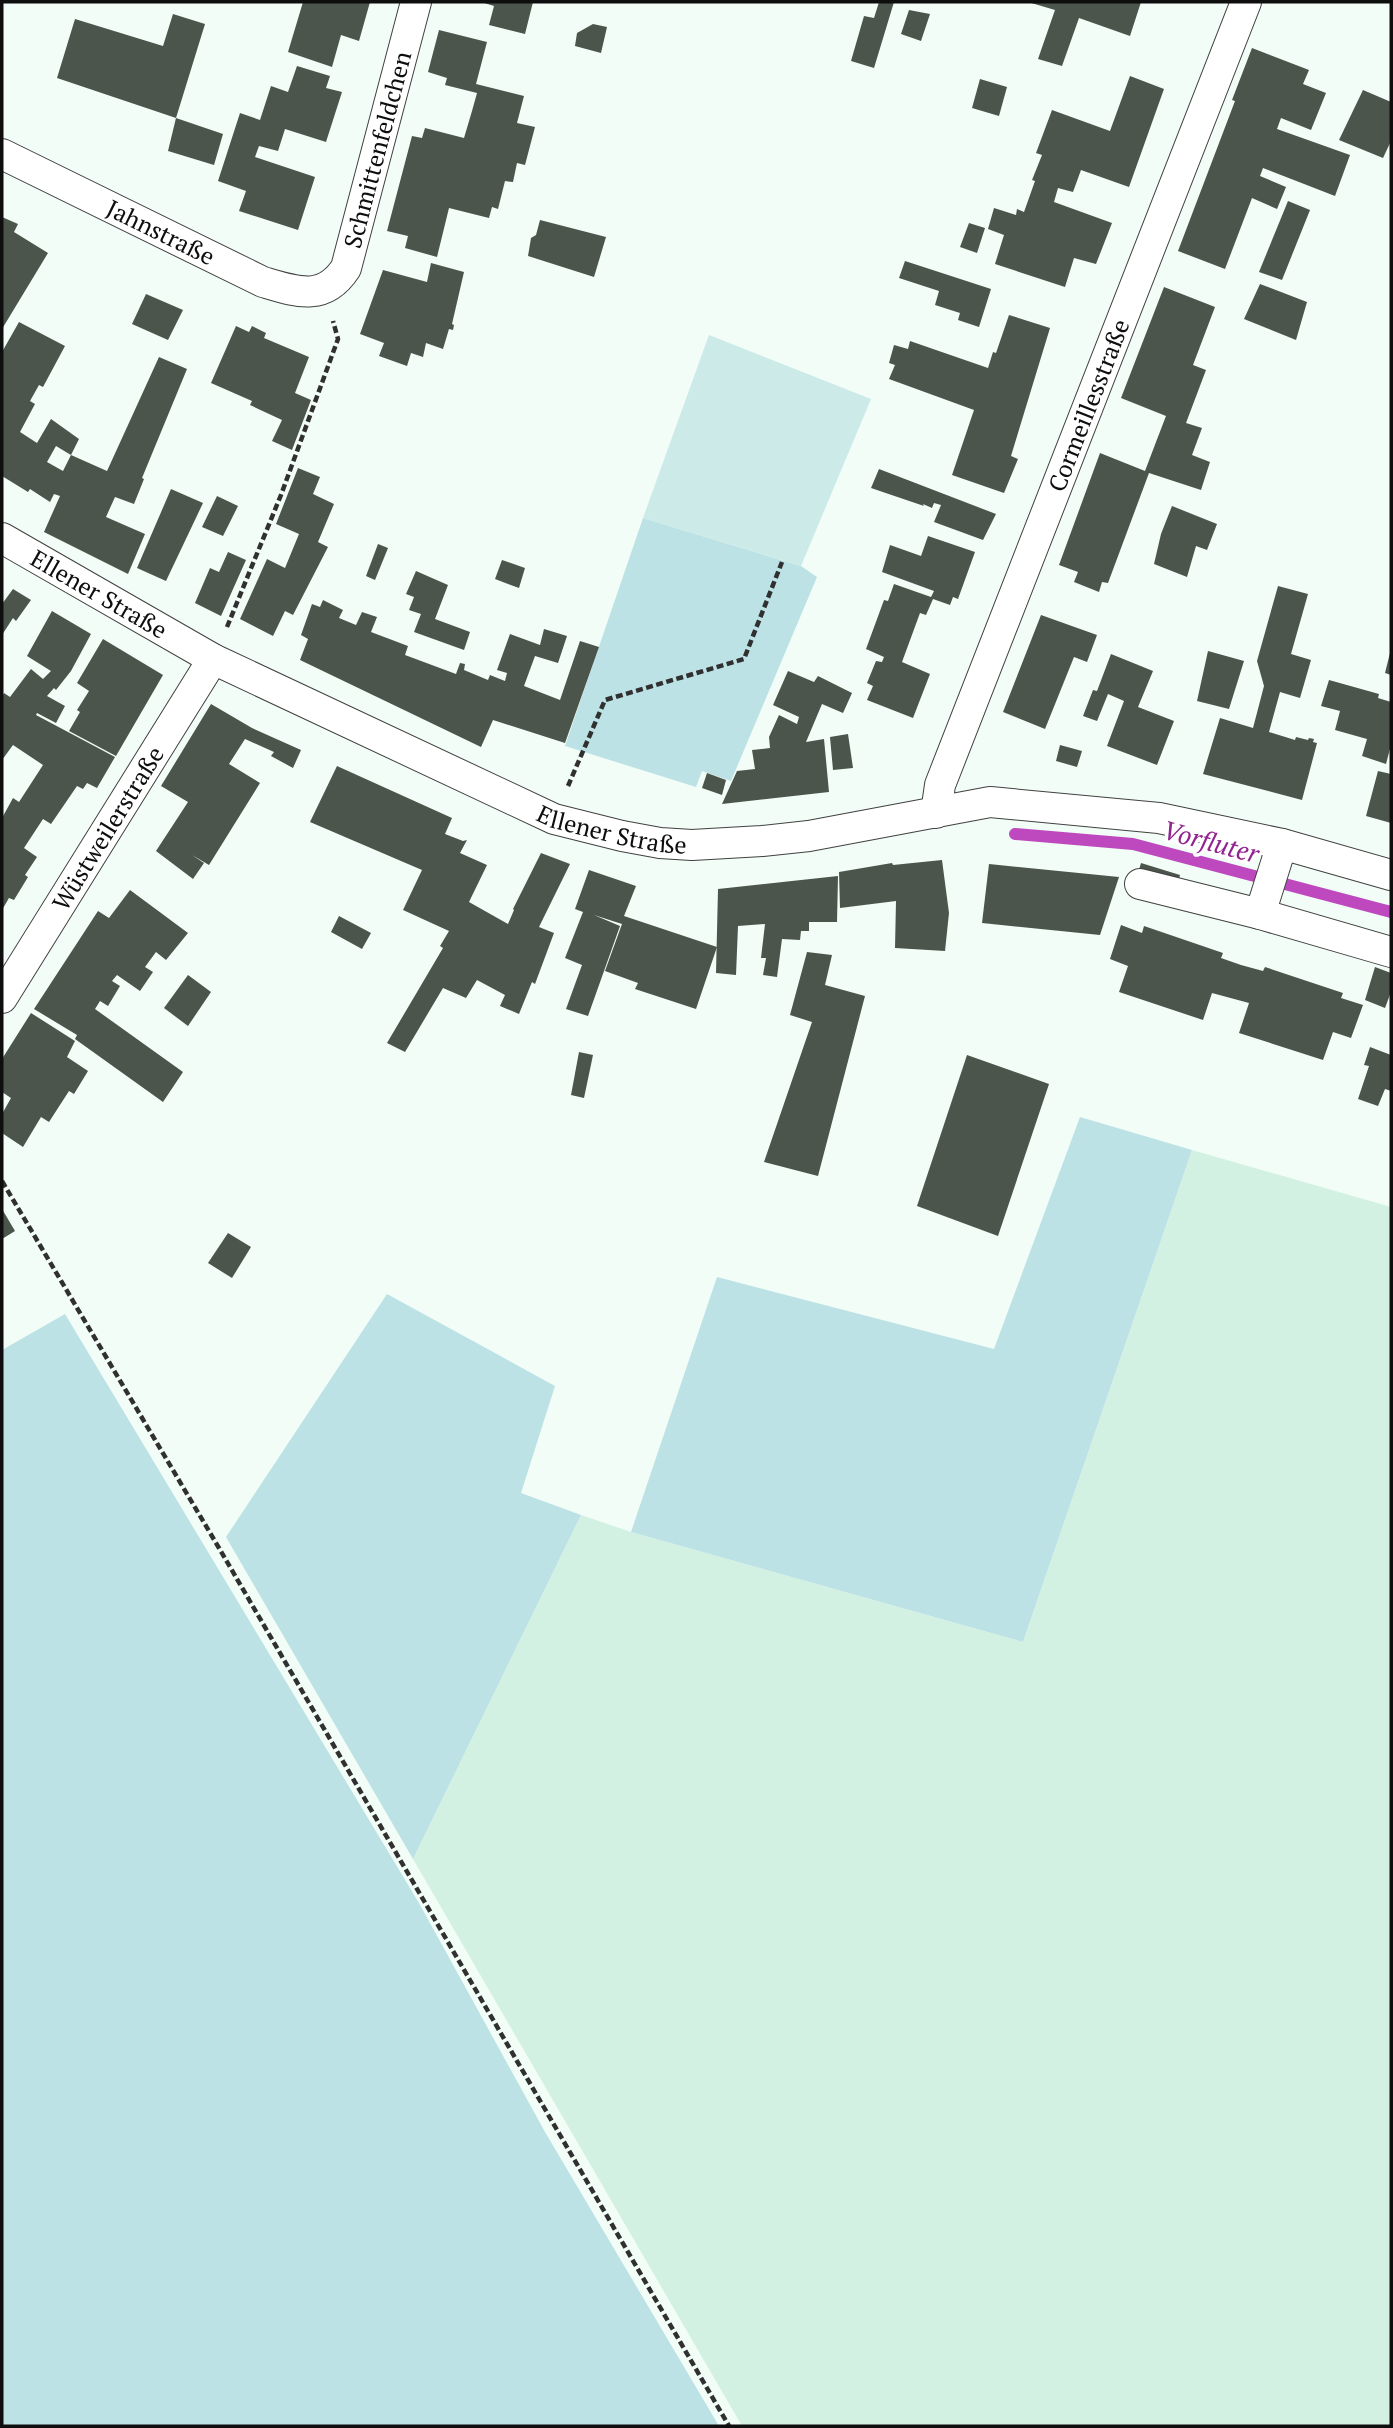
<svg xmlns="http://www.w3.org/2000/svg" width="1393" height="2428" viewBox="0 0 1393 2428" font-family="'PT Serif',serif">
<style>
.farmland{fill:#d3f1e2}
.green{fill:#bde2e5}
.pitch{fill:#cbeae8}
.lines{fill:none;stroke-linecap:round;stroke-linejoin:round}
.stream{stroke:#be49bf;stroke-width:12}
.building{fill:#4c554b}
.street-casing{stroke:#414141;stroke-width:32}
.path{stroke:#303030;stroke-width:4.5;stroke-dasharray:7 3.5;stroke-linecap:butt}
.street{stroke:#fff;stroke-width:30}
.labels{text-anchor:middle;dominant-baseline:central;stroke-width:7;stroke-linejoin:round;paint-order:stroke}
.street-label{font-size:24px;fill:#0e0e0e;stroke:#fff}
.water-label{font-size:26px;font-style:italic;fill:#92248f;stroke:#fff}
</style>
<rect width="100%" height="100%" fill="#f1fdf6"/>
<polygon class="farmland" points="1192,1150 1391,1207 1391,2426 742,2426 413,1859 581,1515 631,1532 1023,1642"/>
<g class="green">
<polygon points="643,518 801,566 817,577 731,781 702,771 696,787 565,746"/>
<polygon points="1080,1117 1192,1150 1023,1642 631,1532 717,1277 994,1349"/>
<polygon points="387,1294 555,1386 521,1493 581,1515 413,1859 226,1537"/>
<polygon points="65,1314 419,1903 545,2132 719,2426 2,2426 2,1350"/>
</g>
<polygon class="pitch" points="709,335 871,399 801,566 643,518"/>
<g class="lines">
<polyline class="stream" points="1015,834 1133,844 1391,912"/>
</g>
<g class="building">
<polygon points="303,2 370,2 359,41 341,35 332,67 288,52"/>
<polygon points="481,2 533,2 525,34 489,25 494,6"/>
<polygon points="879,2 894,2 874,68 851,61 864,16 874,18"/>
<polygon points="1028,2 1141,2 1130,36 1079,18 1062,66 1038,59 1055,10"/>
<polygon points="909,10 930,14 921,41 901,34"/>
<polygon points="173,14 205,24 176,118 57,78 75,19 163,46"/>
<polygon points="593,24 607,27 601,53 575,46 577,33"/>
<polygon points="439,30 487,42 476,84 524,96 517,123 535,127 525,165 517,163 513,182 505,181 498,209 492,207 489,218 449,208 437,257 405,248 408,236 387,231 412,136 422,138 425,128 464,138 472,111 477,93 445,85 447,78 428,72"/>
<polygon points="1252,48 1309,70 1303,84 1326,93 1311,130 1281,118 1277,129 1350,155 1335,196 1263,168 1260,176 1286,187 1277,209 1252,198 1225,269 1178,251 1235,101 1232,100"/>
<polygon points="297,66 330,76 326,88 342,92 326,142 285,129 278,151 259,146 255,157 315,177 298,230 239,211 246,191 218,181 240,113 260,120 271,86 288,92"/>
<polygon points="1130,76 1164,89 1129,187 1081,170 1073,192 1058,188 1054,202 1112,223 1096,264 1074,258 1065,287 995,264 1004,235 988,229 994,208 1016,215 1017,209 1024,212 1035,181 1032,180 1042,155 1036,153 1052,110 1110,131"/>
<polygon points="980,79 1007,87 999,116 972,108"/>
<polygon points="1363,90 1391,102 1391,141 1383,158 1339,140"/>
<polygon points="176,118 223,134 214,165 168,151"/>
<polygon points="1288,201 1310,210 1282,280 1259,272"/>
<polygon points="2,217 18,224 14,232 48,253 2,329"/>
<polygon points="540,220 606,237 594,277 528,256 531,238 536,235"/>
<polygon points="969,223 985,228 977,253 960,247"/>
<polygon points="905,261 991,289 979,327 958,320 960,313 935,305 939,291 899,278"/>
<polygon points="431,263 464,272 452,324 454,325 453,330 449,329 443,349 426,343 423,357 411,353 407,366 379,356 384,343 360,334 383,270 427,282"/>
<polygon points="1260,284 1307,302 1296,340 1244,319"/>
<polygon points="1164,287 1215,307 1193,365 1206,370 1186,423 1202,428 1192,455 1210,462 1201,490 1149,473 1108,583 1102,582 1099,592 1074,582 1078,572 1059,565 1100,453 1145,471 1156,442 1166,416 1121,398"/>
<polygon points="146,294 183,310 168,340 132,324"/>
<polygon points="1009,315 1050,328 1011,456 1018,459 1004,493 952,475 974,410 889,379 895,365 889,363 894,345 908,349 910,341 988,368 993,352 996,353"/>
<polygon points="19,322 65,346 43,387 39,385 30,401 35,404 20,432 37,443 51,419 79,439 71,455 56,446 47,462 63,471 71,455 107,471 159,357 187,369 142,478 144,479 134,504 115,497 106,517 145,534 128,574 44,532 60,496 54,494 50,502 30,489 28,492 2,476 2,352"/>
<polygon points="236,326 249,332 252,326 266,333 264,338 309,357 295,393 311,400 292,450 272,441 282,420 250,405 252,401 211,383"/>
<polygon points="298,468 320,477 313,494 334,504 318,542 328,547 293,615 285,611 273,636 240,619 267,559 285,568 299,534 276,524"/>
<polygon points="879,469 996,514 983,540 934,522 941,505 934,503 932,508 923,504 924,506 871,488"/>
<polygon points="171,489 203,503 166,581 137,568"/>
<polygon points="217,496 238,506 223,536 202,527"/>
<polygon points="1172,506 1217,524 1207,550 1196,546 1187,577 1154,564 1161,534"/>
<polygon points="928,536 975,552 958,599 953,597 950,605 933,599 926,615 920,613 902,662 930,674 913,718 867,700 873,686 867,683 876,661 882,662 884,657 866,649 884,600 888,601 894,584 931,597 934,591 882,572 890,545 921,556"/>
<polygon points="378,544 388,548 375,580 366,576"/>
<polygon points="228,552 246,560 221,616 195,603 210,568 219,572"/>
<polygon points="502,560 525,568 519,588 495,579"/>
<polygon points="416,571 448,585 435,619 470,632 464,650 414,632 421,614 409,610 414,597 406,594"/>
<polygon points="1278,586 1308,594 1291,654 1311,660 1300,698 1280,692 1269,732 1295,740 1296,737 1308,740 1309,738 1314,739 1313,742 1317,743 1302,800 1203,774 1220,718 1253,728 1264,686 1257,661"/>
<polygon points="13,589 31,600 16,621 13,618 2,635 2,604"/>
<polygon points="323,600 343,610 339,618 356,625 362,612 377,617 371,632 408,646 405,655 456,674 460,663 465,664 464,670 488,680 490,675 505,681 507,673 497,670 510,634 540,645 544,629 567,636 558,663 535,656 524,686 560,700 580,641 599,647 565,743 493,720 481,747 300,660 308,639 301,635 312,604 320,607"/>
<polygon points="52,611 91,634 71,671 56,690 54,688 47,696 65,706 56,723 37,713 36,715 115,757 97,788 87,783 83,789 77,786 51,824 43,819 24,848 37,857 25,875 28,877 14,900 9,898 2,910 2,818 13,798 19,802 43,765 13,745 2,760 2,697 4,693 10,697 31,669 43,679 51,671 27,656"/>
<polygon points="1041,615 1097,635 1087,662 1074,657 1045,729 1003,712"/>
<polygon points="103,639 163,675 116,756 69,731 80,712 77,710 89,691 77,683"/>
<polygon points="1208,651 1244,661 1229,709 1197,701"/>
<polygon points="1390,653 1391,653 1391,675 1385,673"/>
<polygon points="1111,654 1153,671 1138,707 1174,721 1157,765 1107,746 1124,701 1108,694 1097,721 1083,716 1093,690 1097,691"/>
<polygon points="788,671 814,682 818,676 852,693 843,713 822,704 806,742 824,739 829,792 722,804 737,771 755,769 752,750 770,748 769,737 779,715 797,724 799,717 773,705"/>
<polygon points="1329,680 1379,694 1378,698 1391,702 1391,745 1386,764 1362,756 1367,739 1335,730 1340,711 1321,706"/>
<polygon points="211,704 252,728 301,750 293,768 271,756 274,752 245,739 229,764 260,783 209,865 192,855 204,863 193,879 156,851 188,802 161,786"/>
<polygon points="848,734 853,768 833,770 830,737"/>
<polygon points="1060,745 1082,751 1077,767 1056,761"/>
<polygon points="337,766 452,818 445,834 463,841 467,840 460,853 487,865 469,902 508,924 514,910 513,909 541,853 570,864 539,927 554,933 535,984 532,982 519,1014 500,1006 505,995 477,980 466,998 443,988 405,1052 387,1043 443,948 440,946 449,931 403,910 422,870 310,822"/>
<polygon points="1378,771 1391,774 1391,823 1366,816"/>
<polygon points="707,773 726,780 722,795 702,788"/>
<polygon points="942,860 949,913 945,951 895,948 896,901 840,908 839,872 892,863 893,865"/>
<polygon points="1141,863 1180,875 1176,892 1136,880"/>
<polygon points="989,864 1119,877 1100,935 982,923"/>
<polygon points="589,870 636,886 624,916 717,947 696,1009 635,989 638,983 605,971 622,924 594,915 620,926 588,1016 566,1009 582,965 565,958 583,912 575,909"/>
<polygon points="838,876 837,922 809,922 809,931 801,931 800,940 782,939 777,977 763,975 766,958 761,958 765,924 738,926 736,975 716,973 718,889"/>
<polygon points="130,890 188,933 166,960 156,952 145,967 153,972 140,991 117,975 112,981 120,986 108,1006 100,1001 95,1009 183,1072 163,1102 75,1039 77,1035 34,1009 98,911 109,918"/>
<polygon points="339,916 371,933 362,949 331,932"/>
<polygon points="1121,925 1142,933 1144,926 1223,953 1221,958 1241,965 1263,971 1265,967 1343,993 1341,998 1363,1005 1351,1038 1333,1032 1323,1060 1239,1033 1249,1003 1212,993 1203,1020 1119,992 1128,966 1110,959"/>
<polygon points="807,952 832,955 825,985 865,996 818,1176 764,1162 812,1022 790,1015"/>
<polygon points="1375,967 1391,973 1391,992 1385,1008 1365,1000"/>
<polygon points="188,975 211,992 188,1026 164,1008"/>
<polygon points="31,1013 75,1041 67,1057 88,1071 74,1094 69,1091 49,1122 41,1117 23,1147 2,1133 2,1114 11,1098 2,1092 2,1059"/>
<polygon points="1370,1047 1391,1055 1391,1091 1385,1089 1378,1106 1358,1099 1369,1066 1364,1065"/>
<polygon points="579,1052 593,1055 584,1098 571,1095"/>
<polygon points="967,1055 1049,1084 998,1236 917,1206"/>
<polygon points="2,1209 15,1231 2,1239"/>
<polygon points="228,1233 251,1247 232,1278 208,1263"/>
</g>
<g class="lines">
<defs>
<g id="street">
<path id="s1" d="M2,154L263,282C297,292 324,302 346,268L416,2"/>
<path id="s2" d="M2,538L213,659L554,819L622,836L660,843L692,845L762,841L809,836L990,802L1159,818L1282,844L1391,875"/>
<path id="s3" d="M936,813L940,785L1246,2"/>
<polyline points="1140,884 1260,914 1391,952"/>
<polyline points="1260,914 1282,844"/>
<path id="s4" d="M2,998L213,659"/>
</g>
</defs>
<use href="#street" class="street-casing"/>
<g class="path">
<polyline points="227,627 281,495 338,339 333,321"/>
<polyline points="568,786 605,700 744,659 782,562"/>
<polyline points="2,1181 219,1548 729,2426"/>
</g>
<use href="#street" class="street"/>
</g>
<g class="labels">
<g class="street-label">
<text stroke="none"><textPath href="#s1" startOffset="506">Schmittenfeldchen</textPath></text>
<text stroke="none"><textPath href="#s1" startOffset="177">Jahnstraße</textPath></text>
<text stroke="none"><textPath href="#s3" startOffset="436">Cormeillesstraße</textPath></text>
<text stroke="none"><textPath href="#s2" startOffset="112">Ellener Straße</textPath></text>
<text stroke="none"><textPath href="#s2" startOffset="679">Ellener Straße</textPath></text>
<text stroke="none"><textPath href="#s4" startOffset="200">Wüstweilerstraße</textPath></text>
</g>
<g class="water-label">
<text transform="translate(1211 841) rotate(15)">Vorfluter</text>
</g>
</g>
<rect width="1393" height="2428" fill="none" stroke="#0e0e0e" stroke-width="7"/>
</svg>
